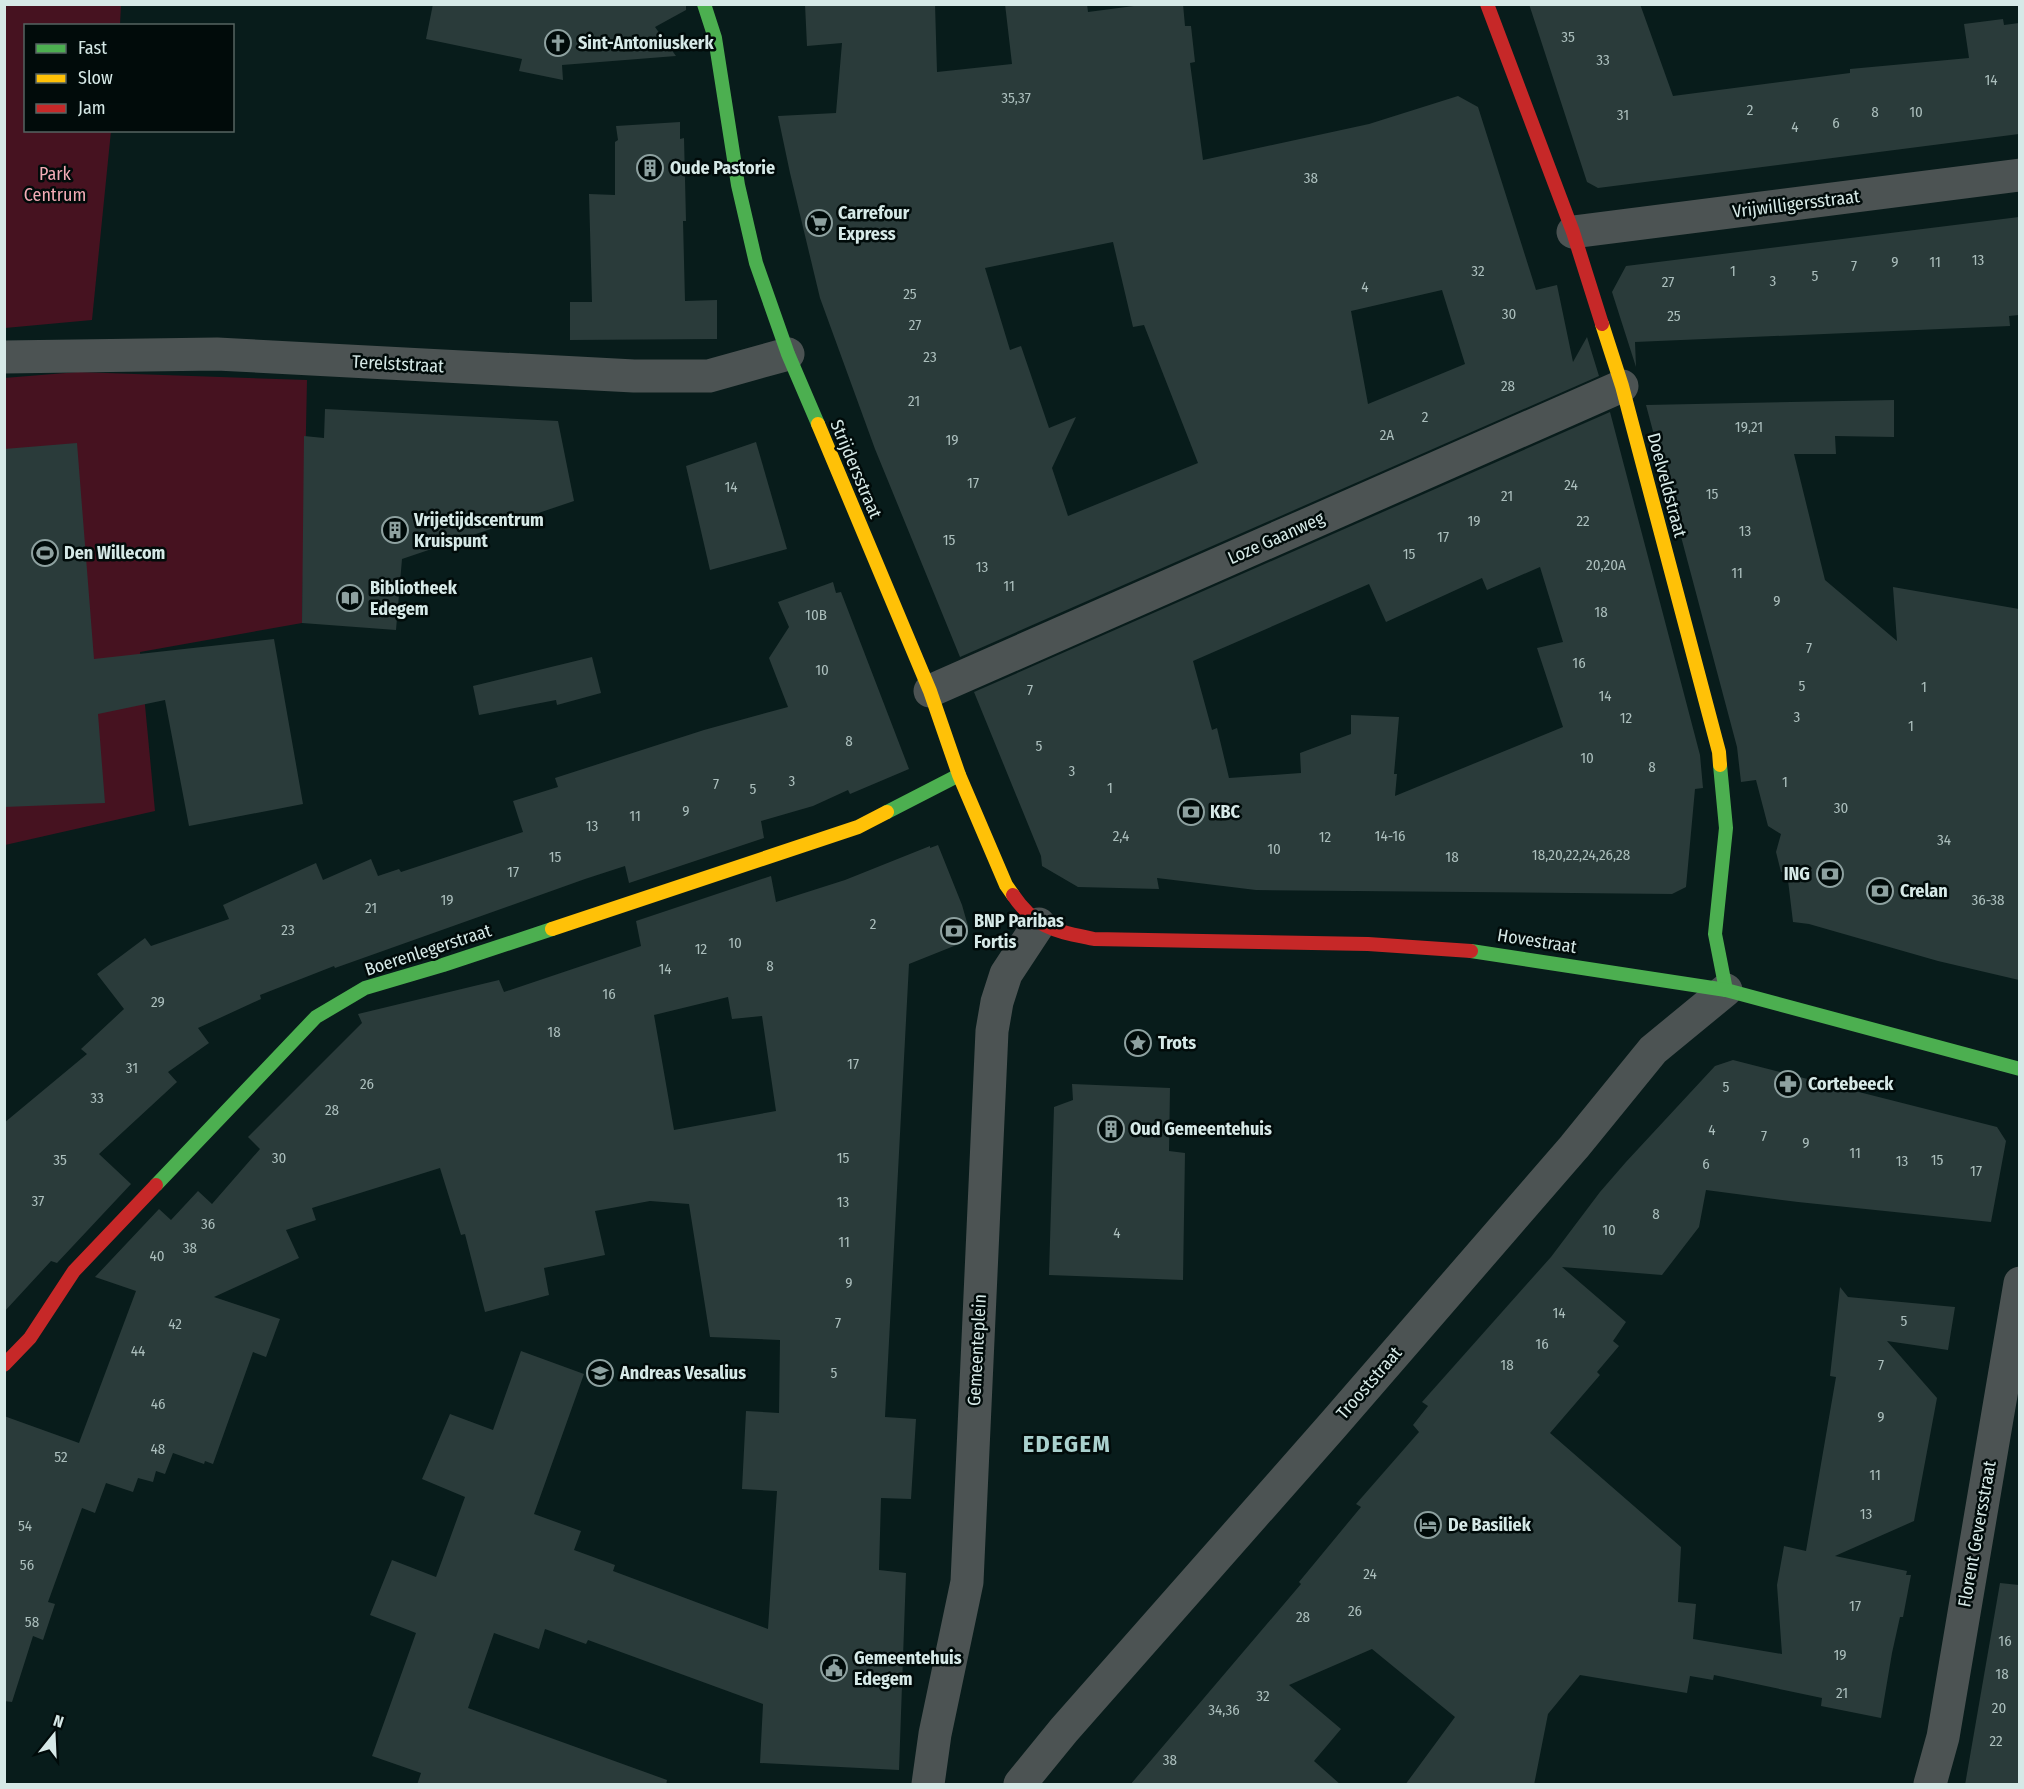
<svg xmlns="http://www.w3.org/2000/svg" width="2024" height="1789" viewBox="0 0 2024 1789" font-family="'Fira Sans Condensed',sans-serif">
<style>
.green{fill:#461220}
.building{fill:#2a3b3a;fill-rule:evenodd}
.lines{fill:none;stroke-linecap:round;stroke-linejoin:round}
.street{stroke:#4c5353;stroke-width:33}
.fast{stroke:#4caf50;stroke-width:14}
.slow{stroke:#ffc107;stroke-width:14}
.jam{stroke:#c62828;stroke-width:14}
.labels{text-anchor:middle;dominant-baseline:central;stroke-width:5;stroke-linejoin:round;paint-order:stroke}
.number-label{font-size:15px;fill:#abbebc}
.poi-label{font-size:18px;font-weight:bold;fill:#d6e9e7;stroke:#010b0a;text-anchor:start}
.park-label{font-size:18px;fill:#f2abb5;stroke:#010b0a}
.street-label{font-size:18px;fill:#d6e9e7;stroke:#010b0a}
.district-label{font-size:24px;font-weight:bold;letter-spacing:1.5px;fill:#aad1ce;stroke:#010b0a}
</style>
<rect width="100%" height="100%" fill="#081c1b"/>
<g class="green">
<polygon points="5,4 121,5 120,25 26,26 26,130 111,131 92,320 5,328"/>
<polygon points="78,372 307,380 302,623 140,652 155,811 5,845 4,378"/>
</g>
<g class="building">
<polygon points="433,4 686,4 686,10 655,27 676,56 562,65 563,80 519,71 522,59 426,39"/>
<path d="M805,4H935L937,72L1012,64L1005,4H1087L1088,12L1149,4H1183L1185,26H1191L1195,62L1190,63L1203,160L1369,124L1458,96L1478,107L1536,290L1557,285L1573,362L1587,337L1599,376L960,657L875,449L820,298L790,173L778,116L836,113L842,43L807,46ZM1113,242L1133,327L1144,325L1198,463L1068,516L1052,468L1076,417L1049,428L1021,346L1010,350L985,268ZM1442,290L1465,364L1368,404L1351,311Z"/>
<polygon points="1529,4 1640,4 1673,96 1850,73 1850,69 1969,58 1964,24 2003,19 2004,25 2019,23 2019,134 1598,188 1587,182"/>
<polygon points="680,122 680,139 684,138 686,221 683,221 685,301 717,300 717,339 570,340 570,302 592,302 589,194 615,195 615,142 618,140 616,126"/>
<polygon points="2019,217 2019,315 2009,316 2010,326 1635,342 1636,367 1612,292 1626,266"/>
<polygon points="1894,400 1894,437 1835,436 1836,454 1794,454 1825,580 1897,641 1893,587 2019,609 2019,980 1938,961 1809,924 1793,922 1787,872 1781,872 1776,852 1781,834 1768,826 1756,780 1741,782 1737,747 1646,405"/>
<polygon points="325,409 558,421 574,501 402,559 396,630 302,623 304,436 324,438"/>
<path d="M1610,412L1700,755L1703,788L1695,789L1686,887L1672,894L1256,890L1157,878L1159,889L1078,887L1042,866L1041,856L974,692ZM1540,567L1563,642L1537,648L1563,727L1395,796L1397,774H1394L1399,717L1351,715V734L1300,753L1301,773L1229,778L1217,728L1212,730L1193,661L1369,584L1386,622L1482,578L1487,590Z"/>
<polygon points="756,442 787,549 710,570 686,466"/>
<polygon points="77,443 94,659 274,639 303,804 189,826 165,700 98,714 105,803 4,807 4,449"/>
<polygon points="833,582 836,593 841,592 909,769 850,794 848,790 813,806 761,821 764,838 629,883 625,866 585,879 335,968 334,966 260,995 261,999 198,1028 209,1043 168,1072 177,1082 99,1154 131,1184 57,1263 51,1261 4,1312 4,1123 87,1054 81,1049 124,1009 97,974 145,938 151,946 229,919 223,905 316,863 323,880 371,859 378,876 399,869 401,872 523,832 513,801 558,787 555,778 704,730 788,707 769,658 789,627 778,602"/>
<polygon points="592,657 601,693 557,705 556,700 479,715 473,686"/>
<path d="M938,845L962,905L968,926L959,944L909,964L885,1417L916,1419L911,1499L881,1498L879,1570L906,1573L899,1770L760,1763L763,1704L588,1640L586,1644L545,1629L539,1649L494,1633L468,1708L667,1780L666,1785H417L421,1773L372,1756L416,1633L370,1615L392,1560L436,1577L465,1497L422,1479L450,1414L493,1430L521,1351L584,1374L534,1514L581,1531L574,1550L615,1565L613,1571L768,1629L777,1491L742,1489L746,1411L779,1413L780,1340L710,1337L689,1204L650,1201L595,1211L605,1255L544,1268L549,1295L485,1312L465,1234L461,1235L440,1168L312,1208L316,1220L286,1230L299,1258L214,1297L280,1319L266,1357L253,1352L213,1464L205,1461L204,1464L173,1453L165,1474L156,1471L153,1482L138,1478L133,1492L106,1483L95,1513L82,1508L48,1602L55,1604L43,1640L33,1636L12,1702L4,1701V1416L79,1443L136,1291L95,1277L159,1209L171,1220L198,1191L212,1204L260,1149L248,1137L362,1023L358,1014L499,980L504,992L641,946L636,921L771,876L776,902L845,880L930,846V848ZM728,997L732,1019L762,1016L776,1111L674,1130L654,1015Z"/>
<polygon points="1733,1060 1997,1127 2006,1141 1991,1222 1798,1202 1706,1190 1699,1227 1662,1275 1562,1267 1626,1322 1613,1341 1619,1346 1597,1372 1600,1375 1550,1433 1681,1547 1678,1602 1696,1604 1693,1639 1782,1654 1777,1585 1784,1546 1806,1551 1836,1377 1830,1376 1840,1287 1848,1297 1955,1307 1948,1350 1887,1341 1937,1398 1914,1521 1835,1556 1907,1571 1906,1575 1911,1575 1903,1617 1900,1617 1892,1653 1881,1718 1821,1706 1822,1698 1714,1675 1713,1680 1690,1676 1687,1693 1580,1675 1548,1714 1534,1785 1405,1785 1455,1717 1372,1649 1289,1685 1341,1729 1314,1761 1341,1785 1130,1785 1301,1584 1299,1582 1361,1507 1356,1504 1419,1432 1413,1425 1428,1406 1422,1402 1551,1257 1600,1192 1626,1162 1715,1066"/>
<polygon points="1072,1084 1170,1088 1169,1151 1185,1153 1183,1280 1049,1275 1054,1107 1073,1100"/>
<polygon points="2000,1583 2019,1585 2019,1785 1965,1785"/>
</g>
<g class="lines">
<g class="street">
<polyline points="1573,232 2020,175"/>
<polyline points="4,357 217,354 634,376 709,376 788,354"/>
<polyline points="930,691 1622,386"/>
<polyline points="928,1784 935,1734 967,1582 992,1031 997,1002 1006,974 1039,924"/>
<polyline points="1020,1784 1064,1730 1333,1425 1574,1147 1653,1050 1726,990"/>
<polyline points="1930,1784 1943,1737 2020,1283"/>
</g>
<g class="fast">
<polyline points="704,4 715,38 738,185 756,263 788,354 818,424"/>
<polyline points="1720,765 1726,828 1715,934 1726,990"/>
<polyline points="887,812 959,775"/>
<polyline points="1471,951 1726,990 2020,1069"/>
<polyline points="156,1185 316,1017 365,988 443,965 552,929"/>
</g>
<g class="slow">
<polyline points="1602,324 1622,386 1719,752 1720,765"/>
<polyline points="818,424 930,691 959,775 1006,885 1013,895"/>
<polyline points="552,929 858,827 887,812"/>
</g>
<g class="jam">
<polyline points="1487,4 1573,232 1602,324"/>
<path d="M1013,895C1036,929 1056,931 1094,939L1368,944L1471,951"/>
<polyline points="4,1365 30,1338 74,1271 156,1185"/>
</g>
</g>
<defs>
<symbol id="church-ring" viewBox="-11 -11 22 22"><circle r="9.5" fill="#010b0a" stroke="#8ea1a0" stroke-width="1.5"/><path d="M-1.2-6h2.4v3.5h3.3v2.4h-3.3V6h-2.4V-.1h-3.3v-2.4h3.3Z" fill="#8ea1a0"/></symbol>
<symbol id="building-ring" viewBox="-11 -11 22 22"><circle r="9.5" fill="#010b0a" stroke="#8ea1a0" stroke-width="1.5"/><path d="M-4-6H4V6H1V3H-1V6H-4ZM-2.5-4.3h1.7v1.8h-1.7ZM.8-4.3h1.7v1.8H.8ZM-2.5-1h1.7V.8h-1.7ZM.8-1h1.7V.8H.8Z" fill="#8ea1a0"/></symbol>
<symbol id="supermarket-ring" viewBox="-11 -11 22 22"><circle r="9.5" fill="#010b0a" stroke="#8ea1a0" stroke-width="1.5"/><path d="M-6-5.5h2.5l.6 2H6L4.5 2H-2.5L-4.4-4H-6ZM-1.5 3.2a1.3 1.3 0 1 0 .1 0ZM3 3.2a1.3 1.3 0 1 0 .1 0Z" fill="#8ea1a0"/></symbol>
<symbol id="stadium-ring" viewBox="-11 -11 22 22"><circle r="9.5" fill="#010b0a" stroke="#8ea1a0" stroke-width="1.5"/><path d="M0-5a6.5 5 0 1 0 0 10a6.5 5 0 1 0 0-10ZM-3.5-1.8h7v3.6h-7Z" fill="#8ea1a0"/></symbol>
<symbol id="library-ring" viewBox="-11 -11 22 22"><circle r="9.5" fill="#010b0a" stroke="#8ea1a0" stroke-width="1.5"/><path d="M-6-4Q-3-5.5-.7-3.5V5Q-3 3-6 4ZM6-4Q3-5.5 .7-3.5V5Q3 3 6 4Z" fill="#8ea1a0"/></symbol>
<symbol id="bank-ring" viewBox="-11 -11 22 22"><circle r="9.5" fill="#010b0a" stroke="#8ea1a0" stroke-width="1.5"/><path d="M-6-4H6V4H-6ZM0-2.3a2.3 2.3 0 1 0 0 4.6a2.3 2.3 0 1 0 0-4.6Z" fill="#8ea1a0"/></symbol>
<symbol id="sight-ring" viewBox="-11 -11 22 22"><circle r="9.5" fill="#010b0a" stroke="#8ea1a0" stroke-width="1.5"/><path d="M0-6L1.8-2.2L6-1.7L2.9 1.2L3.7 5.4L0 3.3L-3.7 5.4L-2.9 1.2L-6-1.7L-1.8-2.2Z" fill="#8ea1a0"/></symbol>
<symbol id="pharmacy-ring" viewBox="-11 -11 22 22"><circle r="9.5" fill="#010b0a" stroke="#8ea1a0" stroke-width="1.5"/><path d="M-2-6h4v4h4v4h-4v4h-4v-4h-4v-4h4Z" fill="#8ea1a0"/></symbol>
<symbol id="school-ring" viewBox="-11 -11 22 22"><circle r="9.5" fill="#010b0a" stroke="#8ea1a0" stroke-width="1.5"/><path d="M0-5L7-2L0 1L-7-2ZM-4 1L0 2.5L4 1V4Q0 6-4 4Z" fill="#8ea1a0"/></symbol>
<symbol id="hotel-ring" viewBox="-11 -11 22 22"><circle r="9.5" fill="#010b0a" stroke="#8ea1a0" stroke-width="1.5"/><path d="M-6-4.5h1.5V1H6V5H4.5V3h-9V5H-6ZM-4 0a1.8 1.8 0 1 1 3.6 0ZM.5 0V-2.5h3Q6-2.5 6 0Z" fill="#8ea1a0"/></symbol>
<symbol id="civic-ring" viewBox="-11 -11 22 22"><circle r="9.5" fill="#010b0a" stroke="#8ea1a0" stroke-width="1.5"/><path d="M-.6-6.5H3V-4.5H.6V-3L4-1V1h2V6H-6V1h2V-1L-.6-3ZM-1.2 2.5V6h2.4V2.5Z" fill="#8ea1a0"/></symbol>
</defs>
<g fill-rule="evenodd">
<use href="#church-ring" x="543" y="28" width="30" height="30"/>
<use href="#building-ring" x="635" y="153" width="30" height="30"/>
<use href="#supermarket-ring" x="804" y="208" width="30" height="30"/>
<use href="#building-ring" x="380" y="515" width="30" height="30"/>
<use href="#stadium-ring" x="30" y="538" width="30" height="30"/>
<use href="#library-ring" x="335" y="583" width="30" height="30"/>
<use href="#bank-ring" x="1176" y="797" width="30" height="30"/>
<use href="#bank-ring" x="1815" y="859" width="30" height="30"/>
<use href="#bank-ring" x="1865" y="876" width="30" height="30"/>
<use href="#bank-ring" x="939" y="916" width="30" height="30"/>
<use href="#sight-ring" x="1123" y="1028" width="30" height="30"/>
<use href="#pharmacy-ring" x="1773" y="1069" width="30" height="30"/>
<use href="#building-ring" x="1096" y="1114" width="30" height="30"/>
<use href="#school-ring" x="585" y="1358" width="30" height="30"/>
<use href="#hotel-ring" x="1413" y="1510" width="30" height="30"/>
<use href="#civic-ring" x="819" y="1653" width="30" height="30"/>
</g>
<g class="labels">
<g class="number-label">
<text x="1568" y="37">35</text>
<text x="1603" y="60">33</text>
<text x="1991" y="80">14</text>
<text x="1016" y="98">35,37</text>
<text x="1750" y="110">2</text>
<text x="1875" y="112">8</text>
<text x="1916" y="112">10</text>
<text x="1623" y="115">31</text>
<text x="1836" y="123">6</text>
<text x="1795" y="127">4</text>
<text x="1311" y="178">38</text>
<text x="1978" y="260">13</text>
<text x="1895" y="262">9</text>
<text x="1935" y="262">11</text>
<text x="1854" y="266">7</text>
<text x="1478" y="271">32</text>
<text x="1733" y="271">1</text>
<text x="1815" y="276">5</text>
<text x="1773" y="281">3</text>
<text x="1668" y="282">27</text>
<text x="1365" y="287">4</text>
<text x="910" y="294">25</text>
<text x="1509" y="314">30</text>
<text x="1674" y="316">25</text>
<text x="915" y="325">27</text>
<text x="930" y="357">23</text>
<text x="1508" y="386">28</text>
<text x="914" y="401">21</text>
<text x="1425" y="417">2</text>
<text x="1749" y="427">19,21</text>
<text x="1387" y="435">2A</text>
<text x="952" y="440">19</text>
<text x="973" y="483">17</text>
<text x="1571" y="485">24</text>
<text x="731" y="487">14</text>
<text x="1712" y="494">15</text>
<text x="1507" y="496">21</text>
<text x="1474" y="521">19</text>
<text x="1583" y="521">22</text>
<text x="1745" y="531">13</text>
<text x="1443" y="537">17</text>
<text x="949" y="540">15</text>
<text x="1409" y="554">15</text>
<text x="1606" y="565">20,20A</text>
<text x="982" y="567">13</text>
<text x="1737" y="573">11</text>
<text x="1009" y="586">11</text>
<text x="1777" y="601">9</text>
<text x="1601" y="612">18</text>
<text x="816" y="615">10B</text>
<text x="1809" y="648">7</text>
<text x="1579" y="663">16</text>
<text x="822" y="670">10</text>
<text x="1802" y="686">5</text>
<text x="1924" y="687">1</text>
<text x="1030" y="690">7</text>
<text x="1605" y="696">14</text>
<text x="1797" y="717">3</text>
<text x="1626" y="718">12</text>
<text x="1911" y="726">1</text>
<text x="849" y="741">8</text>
<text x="1039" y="746">5</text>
<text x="1587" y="758">10</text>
<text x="1652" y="767">8</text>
<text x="1072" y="771">3</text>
<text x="792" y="781">3</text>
<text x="1785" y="782">1</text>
<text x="716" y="784">7</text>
<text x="1110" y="788">1</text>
<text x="753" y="789">5</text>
<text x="1841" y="808">30</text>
<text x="686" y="811">9</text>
<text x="635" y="816">11</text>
<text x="592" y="826">13</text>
<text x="1121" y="836">2,4</text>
<text x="1390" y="836">14-16</text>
<text x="1325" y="837">12</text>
<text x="1944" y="840">34</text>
<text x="1274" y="849">10</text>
<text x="1581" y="855">18,20,22,24,26,28</text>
<text x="555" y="857">15</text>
<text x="1452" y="857">18</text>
<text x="513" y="872">17</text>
<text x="447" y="900">19</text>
<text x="1988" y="900">36-38</text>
<text x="371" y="908">21</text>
<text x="873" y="924">2</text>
<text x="288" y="930">23</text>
<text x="735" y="943">10</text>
<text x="701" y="949">12</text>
<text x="770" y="966">8</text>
<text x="665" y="969">14</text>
<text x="609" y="994">16</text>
<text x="158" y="1002">29</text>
<text x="554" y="1032">18</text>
<text x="853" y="1064">17</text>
<text x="132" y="1068">31</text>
<text x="367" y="1084">26</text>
<text x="1726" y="1087">5</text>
<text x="97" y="1098">33</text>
<text x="332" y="1110">28</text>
<text x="1712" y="1130">4</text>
<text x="1764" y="1136">7</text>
<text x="1806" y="1143">9</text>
<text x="1855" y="1153">11</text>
<text x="279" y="1158">30</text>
<text x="843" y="1158">15</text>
<text x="60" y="1160">35</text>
<text x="1937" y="1160">15</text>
<text x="1902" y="1161">13</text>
<text x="1706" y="1164">6</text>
<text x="1976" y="1171">17</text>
<text x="38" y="1201">37</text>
<text x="843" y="1202">13</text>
<text x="1656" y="1214">8</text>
<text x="208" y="1224">36</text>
<text x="1609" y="1230">10</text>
<text x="1117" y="1233">4</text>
<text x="844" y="1242">11</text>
<text x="190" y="1248">38</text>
<text x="157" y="1256">40</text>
<text x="849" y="1283">9</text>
<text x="1559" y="1313">14</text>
<text x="1904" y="1321">5</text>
<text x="838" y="1323">7</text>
<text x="175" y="1324">42</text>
<text x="1542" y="1344">16</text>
<text x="138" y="1351">44</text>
<text x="1507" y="1365">18</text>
<text x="1881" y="1365">7</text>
<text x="834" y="1373">5</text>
<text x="158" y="1404">46</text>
<text x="1881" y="1417">9</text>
<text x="158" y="1449">48</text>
<text x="61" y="1457">52</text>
<text x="1875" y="1475">11</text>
<text x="1866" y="1514">13</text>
<text x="25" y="1526">54</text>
<text x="27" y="1565">56</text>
<text x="1370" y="1574">24</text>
<text x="1855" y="1606">17</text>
<text x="1355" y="1611">26</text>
<text x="1303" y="1617">28</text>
<text x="32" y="1622">58</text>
<text x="2005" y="1641">16</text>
<text x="1840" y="1655">19</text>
<text x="2002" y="1674">18</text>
<text x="1842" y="1693">21</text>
<text x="1263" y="1696">32</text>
<text x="1999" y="1708">20</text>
<text x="1224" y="1710">34,36</text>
<text x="1996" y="1741">22</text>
<text x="1170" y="1760">38</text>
</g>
<g class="poi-label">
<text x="578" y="43">Sint-Antoniuskerk</text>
<text x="670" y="168">Oude Pastorie</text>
<text x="838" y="213">Carrefour<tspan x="838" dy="21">Express</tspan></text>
<text x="414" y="520">Vrijetijdscentrum<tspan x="414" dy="21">Kruispunt</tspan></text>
<text x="64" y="553">Den Willecom</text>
<text x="370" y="588">Bibliotheek<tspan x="370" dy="21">Edegem</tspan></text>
<text x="1210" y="812">KBC</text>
<text x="1810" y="874" text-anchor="end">ING</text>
<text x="1900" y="891">Crelan</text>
<text x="974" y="921">BNP Paribas<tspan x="974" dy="21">Fortis</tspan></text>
<text x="1158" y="1043">Trots</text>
<text x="1808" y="1084">Cortebeeck</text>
<text x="1130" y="1129">Oud Gemeentehuis</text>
<text x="620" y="1373">Andreas Vesalius</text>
<text x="1448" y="1525">De Basiliek</text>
<text x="854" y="1658">Gemeentehuis<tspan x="854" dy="21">Edegem</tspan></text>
</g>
<g class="park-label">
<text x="55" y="174">Park<tspan x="55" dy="21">Centrum</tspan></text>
</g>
<g class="street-label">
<text transform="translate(1796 204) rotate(-7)">Vrijwilligersstraat</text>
<text transform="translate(398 364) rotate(3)">Terelststraat</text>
<text transform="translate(856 469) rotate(67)">Strijdersstraat</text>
<text transform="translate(1667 485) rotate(75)">Doelveldstraat</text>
<text transform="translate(1276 538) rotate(-24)">Loze Gaanweg</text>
<text transform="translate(1537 941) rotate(9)">Hovestraat</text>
<text transform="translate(428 950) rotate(-18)">Boerenlegerstraat</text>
<text transform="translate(977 1350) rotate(-87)">Gemeenteplein</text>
<text transform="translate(1369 1383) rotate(-49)">Trooststraat</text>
<text transform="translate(1977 1534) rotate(-80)">Florent Geversstraat</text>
</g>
<g class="district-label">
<text x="1067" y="1444">EDEGEM</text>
</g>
</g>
<rect width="2024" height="1789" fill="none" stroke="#d6e9e7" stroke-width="12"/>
<rect x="24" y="24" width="210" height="108" fill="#010b0a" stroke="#566462" stroke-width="1.5"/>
<rect x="36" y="44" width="30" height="9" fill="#4caf50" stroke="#566462" stroke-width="1.5"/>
<text x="78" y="54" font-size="18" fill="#d6e9e7">Fast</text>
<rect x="36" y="74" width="30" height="9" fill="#ffc107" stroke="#566462" stroke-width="1.5"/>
<text x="78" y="84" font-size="18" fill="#d6e9e7">Slow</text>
<rect x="36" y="104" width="30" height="9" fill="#c62828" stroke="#566462" stroke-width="1.5"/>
<text x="78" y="114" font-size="18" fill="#d6e9e7">Jam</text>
<g transform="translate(54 1735) rotate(18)" stroke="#010b0a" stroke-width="4.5" paint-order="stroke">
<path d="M0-4.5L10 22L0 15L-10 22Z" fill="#d6e9e7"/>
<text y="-9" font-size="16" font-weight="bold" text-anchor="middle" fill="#d6e9e7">N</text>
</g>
</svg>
